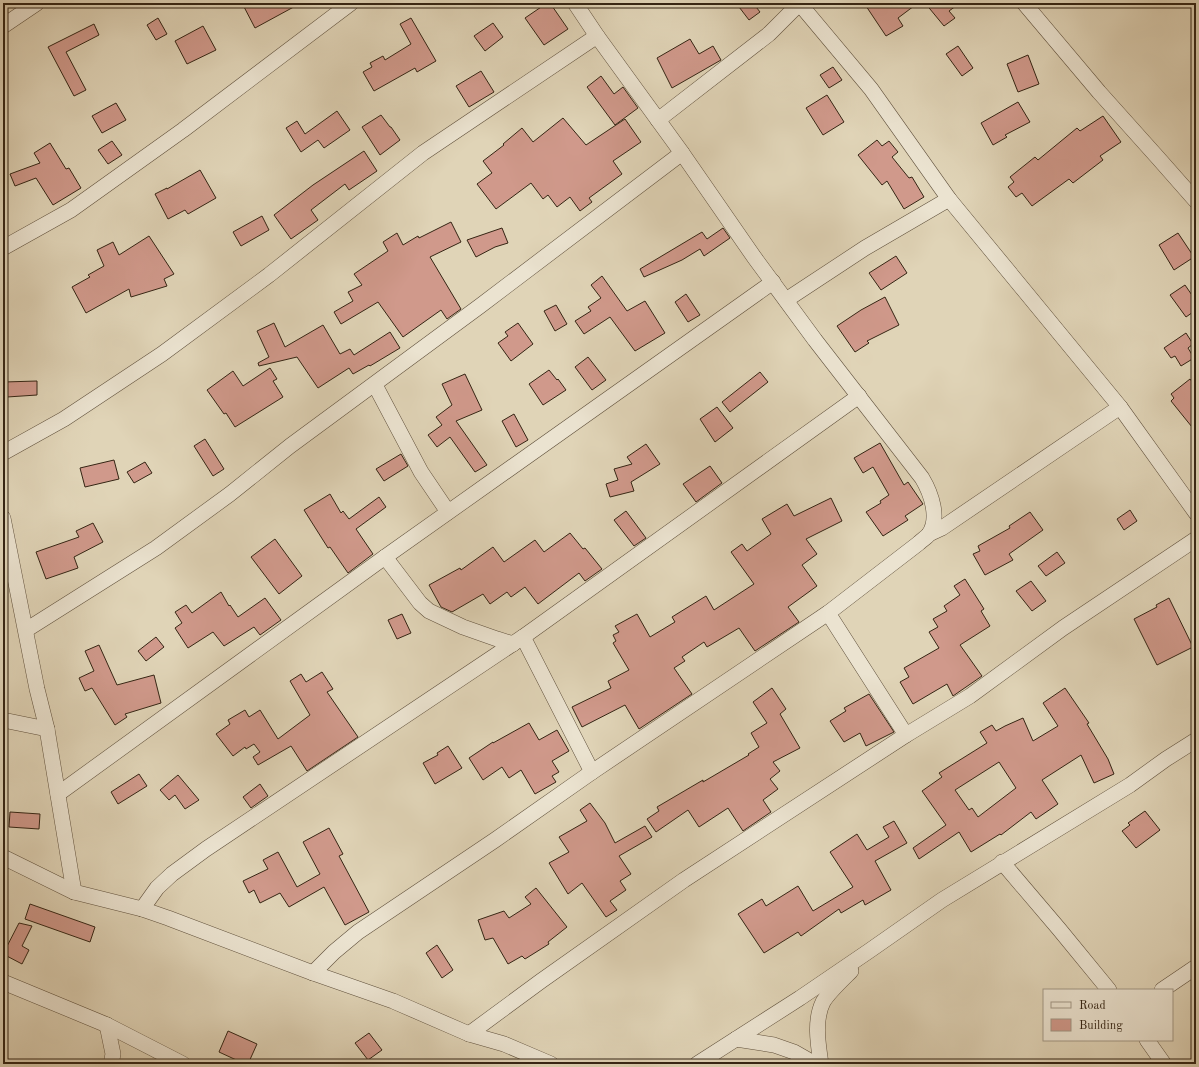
<svg xmlns="http://www.w3.org/2000/svg" width="1199" height="1067" viewBox="0 0 1199 1067" font-family="'Old Standard TT',serif">
<style>
.building{fill:#d0998b;stroke:#352514;fill-rule:evenodd}
.lines{fill:none;stroke-linecap:round;stroke-linejoin:round}
.minor-casing{stroke:#60513d;stroke-width:16}
.minor{stroke:#ebe3d0;stroke-width:15}
</style>
<rect width="100%" height="100%" fill="#e0d4b7"/>
<filter id="stains"><feTurbulence type="fractalNoise" baseFrequency=".005" numOctaves="4"/><feColorMatrix values="0 0 0 0 .2 0 0 0 0 .09 0 0 0 0 .02 0 0 0 .5 -.17"/></filter>
<radialGradient id="worn" r=".72"><stop offset=".6" stop-color="#630" stop-opacity="0"/><stop offset="1" stop-color="#630" stop-opacity=".3"/></radialGradient>
<g class="building">
<polygon points="242,3 301,3 255,28"/>
<polygon points="547,3 550,3 568,29 544,45 525,18"/>
<polygon points="736,3 753,3 760,12 749,20"/>
<polygon points="864,3 918,3 898,18 903,26 886,36"/>
<polygon points="925,3 960,3 949,11 955,18 944,26"/>
<polygon points="158,18 167,34 156,40 147,25"/>
<polygon points="411,18 436,61 417,72 415,68 374,91 363,72 372,67 370,63 383,56 385,60 411,44 400,24"/>
<polygon points="493,23 503,37 485,51 474,36"/>
<polygon points="94,24 99,35 66,52 86,90 74,96 48,47"/>
<polygon points="203,26 216,50 187,64 175,41"/>
<polygon points="690,39 699,54 713,46 721,60 672,88 657,58"/>
<polygon points="958,46 973,68 962,76 946,54"/>
<polygon points="1028,55 1039,84 1018,92 1007,64"/>
<polygon points="833,67 842,80 829,88 820,75"/>
<polygon points="481,71 494,92 469,107 456,86"/>
<polygon points="601,76 614,94 623,87 638,108 615,125 587,87"/>
<polygon points="827,95 844,122 823,135 806,108"/>
<polygon points="1018,102 1030,122 1005,135 1007,137 993,145 981,123"/>
<polygon points="116,103 126,120 102,133 92,116"/>
<polygon points="337,111 350,130 324,148 318,140 301,152 286,128 297,121 305,134"/>
<polygon points="381,115 390,127 391,127 400,140 380,155 362,127"/>
<polygon points="1103,116 1121,142 1100,156 1103,160 1073,183 1069,179 1032,206 1022,193 1016,197 1008,187 1014,182 1010,177 1035,157 1038,160 1077,128 1080,131"/>
<polygon points="563,118 586,145 625,119 641,142 613,161 622,174 589,198 592,202 580,211 570,197 557,207 548,195 543,199 531,183 496,209 477,184 492,173 483,161 504,145 503,144 522,128 533,142"/>
<polygon points="877,140 882,146 889,141 898,152 892,157 909,178 912,177 924,197 904,209 887,181 882,185 858,155"/>
<polygon points="112,141 122,155 108,164 98,150"/>
<polygon points="50,143 66,169 69,168 81,188 53,205 36,178 15,186 10,174 40,163 34,153"/>
<polygon points="364,151 377,171 349,190 345,184 311,210 318,220 291,239 274,215 313,185"/>
<polygon points="200,170 216,198 188,214 185,210 168,219 155,194 167,188 167,189"/>
<polygon points="262,216 269,230 241,246 233,232"/>
<polygon points="451,222 461,242 430,257 461,309 447,319 441,310 403,337 378,302 341,324 334,312 353,301 348,292 362,285 354,274 388,251 383,242 397,233 403,245 418,236 419,238"/>
<polygon points="502,228 508,243 495,247 476,257 467,240"/>
<polygon points="723,228 730,238 704,256 700,249 682,260 644,277 640,269 702,232 707,239"/>
<polygon points="1178,233 1194,257 1174,270 1159,245"/>
<polygon points="149,236 174,274 164,279 167,286 131,297 129,289 86,313 72,287 90,277 88,275 104,266 97,250 113,242 119,255"/>
<polygon points="896,256 907,273 881,290 869,273"/>
<polygon points="602,276 627,311 645,301 665,333 635,351 610,317 584,334 575,321 591,311 588,307 601,298 591,285"/>
<polygon points="1185,285 1196,301 1196,310 1186,317 1170,295"/>
<polygon points="686,294 700,315 688,322 675,302"/>
<polygon points="885,297 899,325 867,341 869,343 855,352 837,326 861,310"/>
<polygon points="556,305 567,324 555,331 544,311"/>
<polygon points="274,323 285,347 323,325 340,354 350,349 354,355 390,332 400,348 370,366 369,365 353,374 349,368 318,388 297,357 259,366 258,363 269,357 257,331"/>
<polygon points="518,323 533,344 511,361 498,343 508,336 505,332"/>
<polygon points="1186,333 1193,344 1188,348 1194,358 1181,366 1175,356 1171,358 1164,348"/>
<polygon points="588,357 606,380 592,390 575,367"/>
<polygon points="270,368 277,379 273,381 283,397 235,427 226,413 224,414 207,390 233,371 243,386"/>
<polygon points="549,370 557,380 558,379 566,390 543,405 529,384"/>
<polygon points="760,372 768,382 730,412 722,402"/>
<polygon points="465,374 482,410 456,421 487,465 475,472 450,437 437,447 428,435 442,425 436,417 452,405 442,384"/>
<polygon points="1190,379 1196,387 1196,432 1171,401 1174,398 1171,394"/>
<polygon points="37,381 37,395 7,397 4,382"/>
<polygon points="717,407 733,428 715,442 700,419"/>
<polygon points="514,414 528,440 516,447 502,421"/>
<polygon points="205,439 224,469 213,476 194,446"/>
<polygon points="880,443 904,485 908,482 923,504 905,516 908,520 883,536 866,512 881,503 880,501 889,495 873,467 863,473 854,458"/>
<polygon points="646,444 660,464 631,482 634,491 610,497 606,484 618,480 614,469 632,464 627,457"/>
<polygon points="401,454 408,466 384,481 376,469"/>
<polygon points="114,460 119,479 85,487 80,468"/>
<polygon points="145,462 152,473 134,483 127,472"/>
<polygon points="710,466 722,483 696,502 683,484"/>
<polygon points="330,494 341,513 343,511 349,519 379,497 386,507 356,529 373,554 348,573 330,547 328,548 304,510"/>
<polygon points="831,498 842,521 806,539 817,554 802,565 817,586 788,607 799,622 755,651 739,628 707,647 704,642 682,657 685,661 674,668 692,694 639,729 625,705 582,727 572,707 611,688 608,681 629,670 613,643 616,641 613,635 619,632 615,626 637,614 650,637 675,622 672,617 706,596 714,610 754,584 731,552 742,544 747,551 771,534 762,519 787,504 794,516"/>
<polygon points="1130,510 1137,521 1124,530 1117,519"/>
<polygon points="626,511 646,538 634,546 614,520"/>
<polygon points="1030,512 1043,530 1009,554 1013,560 985,575 973,554 980,551 978,546 1010,528 1009,526"/>
<polygon points="93,523 103,542 74,557 78,568 46,579 36,552 79,537 76,531"/>
<polygon points="570,533 583,549 585,548 602,569 585,581 579,573 538,604 525,587 511,597 507,592 490,604 483,594 452,612 441,607 429,585 460,568 461,570 493,547 504,562 535,540 544,552"/>
<polygon points="275,539 302,576 279,594 251,557"/>
<polygon points="1057,552 1065,563 1046,576 1038,566"/>
<polygon points="965,579 984,609 981,611 990,626 960,645 982,676 953,696 947,684 913,704 900,682 909,677 904,668 939,648 929,632 938,627 933,619 947,611 944,606 960,595 954,586"/>
<polygon points="1031,581 1046,601 1032,611 1016,591"/>
<polygon points="221,592 229,606 230,605 238,617 265,598 281,620 260,635 254,627 224,646 213,632 188,648 175,628 182,623 175,612 186,605 192,613"/>
<polygon points="1169,598 1193,647 1157,665 1134,619 1157,607 1156,605"/>
<polygon points="402,614 411,633 397,639 388,620"/>
<polygon points="156,637 164,647 146,661 138,651"/>
<polygon points="99,645 117,685 154,675 161,703 125,714 127,717 115,725 92,688 85,691 79,678 94,671 85,651"/>
<polygon points="322,672 333,689 327,692 358,737 307,771 291,746 258,765 253,757 260,752 254,744 246,749 245,747 233,756 216,734 230,724 228,720 245,710 249,717 260,710 278,739 310,715 290,681 301,674 306,682"/>
<polygon points="772,688 786,709 780,714 800,748 773,762 780,771 770,779 778,789 763,800 771,812 743,831 728,808 699,827 688,810 656,832 647,819 659,811 657,807 703,780 703,782 749,755 748,754 759,747 751,733 767,723 753,702"/>
<path d="M1065,688L1089,723L1087,724L1108,759L1114,774L1094,783L1081,755L1042,780L1058,804L1036,819L1031,812L1001,835L1000,834L971,852L959,832L919,859L913,848L946,825L922,791L942,777L939,773L987,743L980,732L992,725L996,731L1005,726L1023,718L1033,741L1058,726L1043,703ZM999,762L1016,788L978,817L972,808L969,810L955,790Z"/>
<polygon points="869,694 894,732 866,746 860,733 844,742 830,721 846,711 844,708"/>
<polygon points="529,723 539,740 557,730 569,751 552,761 559,772 552,776 556,782 535,794 521,770 509,778 502,767 483,780 469,758 493,742 493,743"/>
<polygon points="448,746 462,768 435,784 423,763 438,755 437,753"/>
<polygon points="139,774 147,786 118,804 111,792"/>
<polygon points="178,775 199,800 185,809 175,795 169,800 160,790"/>
<polygon points="260,784 268,796 251,808 243,797"/>
<polygon points="590,803 605,823 615,843 645,826 652,837 619,856 631,874 620,881 626,890 610,901 617,910 606,917 582,883 568,894 549,863 569,852 559,837 587,821 580,810"/>
<polygon points="1145,811 1160,830 1136,848 1122,831 1130,825 1128,823"/>
<polygon points="10,812 40,814 39,829 9,827"/>
<polygon points="894,821 907,843 875,861 891,890 865,905 863,900 841,913 839,909 801,936 798,932 764,953 738,914 762,899 766,906 798,886 813,911 853,887 830,852 857,834 867,850 889,837 883,827"/>
<polygon points="329,828 343,854 339,856 369,912 345,925 324,887 289,907 280,893 260,903 254,890 249,893 243,881 268,869 263,860 278,852 297,887 320,874 303,842"/>
<polygon points="536,888 567,927 548,942 549,944 525,959 522,956 508,964 493,938 485,940 478,920 504,911 509,918 531,904 525,897"/>
<polygon points="30,904 95,927 90,942 25,919"/>
<polygon points="19,923 32,926 22,946 29,950 22,964 3,954"/>
<polygon points="437,945 453,970 442,978 426,953"/>
<polygon points="228,1031 257,1044 248,1064 245,1064 219,1052"/>
<polygon points="369,1033 382,1050 368,1060 355,1043"/>
</g>
<g class="lines">
<defs>
<g id="minor">
<polyline points="799,3 871,89 949,199 1120,407 1196,513"/>
<polyline points="1024,3 1099,92 1159,159 1196,201"/>
<polyline points="3,26 37,3"/>
<polyline points="658,120 769,34 800,3"/>
<polyline points="3,248 71,210 183,130 351,3"/>
<polyline points="786,300 865,248 949,199"/>
<polyline points="375,385 421,472 448,512"/>
<polyline points="3,453 64,419 162,354 269,275 423,153 597,36"/>
<polyline points="3,518 37,689 47,729 74,892"/>
<polyline points="929,534 942,528 1120,407"/>
<polyline points="385,557 420,603 429,611 463,627 497,639 513,644"/>
<polyline points="828,613 906,735"/>
<polyline points="26,630 156,548 230,494 290,446 480,306 682,153"/>
<polyline points="523,637 592,772"/>
<polyline points="3,720 47,729"/>
<polyline points="58,794 385,557 773,282"/>
<polyline points="3,857 74,892 142,909 168,918 313,973 393,1001 469,1034 504,1044 551,1064"/>
<polyline points="1002,862 1059,929 1109,990"/>
<polyline points="142,909 157,888 172,874 206,849 523,637 859,396"/>
<path d="M313,973L334,952L358,932L495,840L592,772L828,613L919,543C922,540 927,537 929,534C940,518 931,493 922,478L815,340L754,257L682,153L597,36L575,3"/>
<polyline points="3,982 107,1025 183,1064"/>
<polyline points="1162,990 1196,967"/>
<polyline points="107,1025 113,1054 111,1064"/>
<polyline points="469,1034 541,981 684,880 906,735 970,696 1063,628 1196,539"/>
<polyline points="736,1039 774,1045 794,1052 815,1064"/>
<polyline points="1147,1040 1164,1064"/>
<polyline points="697,1064 800,998 869,951 942,900 1130,785 1166,759 1196,740"/>
<path d="M821,1064C818,1044 814,1020 823,1002C828,993 843,979 851,971"/>
</g>
</defs>
<use href="#minor" class="minor-casing"/>
<use href="#minor" class="minor"/>
</g>
<rect width="1199" height="1067" fill="none" stroke="#e0d4b7" stroke-width="16"/>
<rect x="4" y="4" width="1191" height="1059" fill="none" stroke="#352514" stroke-width="2"/>
<rect x="8" y="8" width="1183" height="1051" fill="none" stroke="#352514"/>
<rect x="1043" y="989" width="130" height="52" fill="#ebe3d0" stroke="#a29785"/>
<rect x="1051" y="1002" width="20" height="6" fill="#ebe3d0" stroke="#a29785"/>
<text x="1079" y="1009" font-size="12" fill="#352514">Road</text>
<rect x="1051" y="1019" width="20" height="12" fill="#d0998b" stroke="#a29785"/>
<text x="1079" y="1029" font-size="12" fill="#352514">Building</text>
<rect width="100%" height="100%" filter="url(#stains)"/>
<rect width="100%" height="100%" fill="url(#worn)"/>
</svg>
